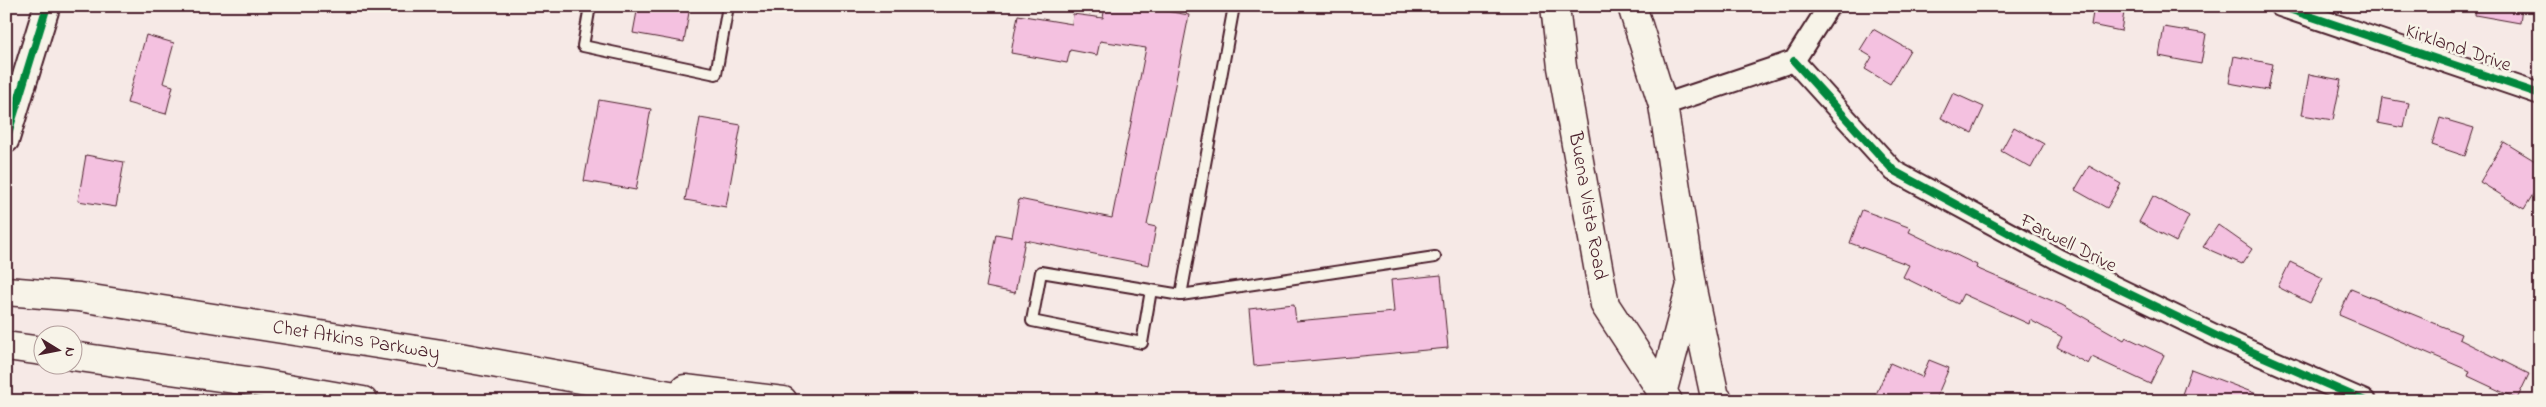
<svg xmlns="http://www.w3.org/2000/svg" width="2546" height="407" viewBox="0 0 2546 407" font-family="'Indie Flower',sans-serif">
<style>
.building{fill:#f4c1e0;stroke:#4a1f2b}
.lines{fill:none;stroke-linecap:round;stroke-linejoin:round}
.service-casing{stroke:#4a1f2b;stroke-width:14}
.minor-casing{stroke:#4a1f2b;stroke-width:24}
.tertiary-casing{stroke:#4a1f2b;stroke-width:29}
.primary-casing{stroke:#4a1f2b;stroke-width:31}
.motorway-casing{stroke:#4a1f2b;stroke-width:31}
.service{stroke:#f7f3e8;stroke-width:10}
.minor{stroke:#f7f3e8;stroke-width:20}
.tertiary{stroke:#f7f3e8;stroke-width:25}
.primary{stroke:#f7f3e8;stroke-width:28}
.motorway{stroke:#f7f3e8;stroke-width:28}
.cycleway-casing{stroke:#f7f3e8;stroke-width:11}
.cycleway{stroke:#00873e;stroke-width:8}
.labels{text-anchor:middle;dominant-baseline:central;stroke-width:5;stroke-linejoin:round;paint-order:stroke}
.street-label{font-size:20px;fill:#4a1f2b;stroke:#f7f3e8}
</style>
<rect width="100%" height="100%" fill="#f6e9e6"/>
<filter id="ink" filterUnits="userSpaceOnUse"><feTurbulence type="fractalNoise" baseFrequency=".02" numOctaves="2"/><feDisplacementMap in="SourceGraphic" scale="10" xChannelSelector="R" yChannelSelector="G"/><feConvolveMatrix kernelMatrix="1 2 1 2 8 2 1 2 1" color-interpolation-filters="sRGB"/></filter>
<g filter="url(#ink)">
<g class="building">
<polygon points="638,6 690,6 684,42 633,33"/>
<polygon points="1105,6 1137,6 1189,15 1147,225 1156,227 1149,265 1025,240 1015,293 986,287 996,234 1012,237 1019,199 1112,218 1146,48 1100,41 1097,55 1070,50 1067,63 1011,53 1018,15 1072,24 1073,14 1103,18"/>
<polygon points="2094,6 2125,6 2121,31 2091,25"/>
<polygon points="2476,6 2522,6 2520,23 2475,15"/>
<polygon points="2164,27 2206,34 2201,64 2159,56"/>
<polygon points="1873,29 1910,50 1890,84 1865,69 1872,57 1860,50"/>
<polygon points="146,35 174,43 163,83 173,86 166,114 127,103"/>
<polygon points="2234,56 2273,64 2268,90 2229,83"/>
<polygon points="2309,74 2341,80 2333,120 2302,115"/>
<polygon points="1953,93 1984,107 1972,133 1941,118"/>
<polygon points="2382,98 2409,103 2404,128 2378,123"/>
<polygon points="599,100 651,109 636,190 584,181"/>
<polygon points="700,118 741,125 726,207 685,200"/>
<polygon points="2440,118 2474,128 2465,156 2432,145"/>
<polygon points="2014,127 2044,144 2031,168 2001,151"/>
<polygon points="2504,142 2540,164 2540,183 2524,209 2480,182"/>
<polygon points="86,155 124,162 116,207 78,201"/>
<polygon points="2089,166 2121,184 2107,208 2075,190"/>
<polygon points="2153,196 2189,216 2176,242 2139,222"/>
<polygon points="1862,210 1911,228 1909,232 1977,265 1976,268 2062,305 2124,340 2126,337 2164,355 2150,384 2092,357 2088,364 2057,347 2062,337 2030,320 2029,324 1963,294 1958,304 1903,277 1909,265 1850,243"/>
<polygon points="2218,225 2252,249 2242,264 2203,247"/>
<polygon points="2290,262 2323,278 2310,303 2278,287"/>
<polygon points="1441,275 1448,348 1254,366 1249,309 1294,304 1296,321 1394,312 1391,280"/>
<polygon points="2351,289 2461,334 2459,339 2529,374 2517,399 2468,376 2470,371 2339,315"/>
<polygon points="1929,360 1949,368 1935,401 1873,401 1890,363 1922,377"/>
<polygon points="2191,369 2270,399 2269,401 2190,401 2181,397"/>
</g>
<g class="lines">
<defs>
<g id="service">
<polyline points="590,6 583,46 716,74 728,6"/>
<polyline points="1151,290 1142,343 1032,321 1041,272 1181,295 1234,6"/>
<polyline points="1181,295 1435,257"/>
</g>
<g id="minor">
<polyline points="2280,6 2540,94"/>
<polyline points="1794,61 1894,171 2059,260 2225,340 2365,401"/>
<polyline points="1663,105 1794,61 1829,6"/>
</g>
<polyline id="tertiary" points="6,140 47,6"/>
<g id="primary">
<polyline points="1555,6 1562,67 1605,305 1668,401"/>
<polyline points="1632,6 1663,105 1691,285 1660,401"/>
</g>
<g id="motorway">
<polyline points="1691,285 1715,397 1719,401"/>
<polyline points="6,291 79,297 454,356 703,401"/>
<polyline points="6,346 42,351"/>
<polyline points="72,356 248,381 363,401"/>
<polyline points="685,389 783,401"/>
</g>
</defs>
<use href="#service" class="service-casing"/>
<use href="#minor" class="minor-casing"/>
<use href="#tertiary" class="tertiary-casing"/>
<use href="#primary" class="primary-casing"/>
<use href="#motorway" class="motorway-casing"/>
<use href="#service" class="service"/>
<use href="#minor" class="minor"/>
<use href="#tertiary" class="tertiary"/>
<use href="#primary" class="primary"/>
<use href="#motorway" class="motorway"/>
<defs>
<g id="cycleway">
<polyline points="2280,6 2540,94"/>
<polyline points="1794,61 1894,171 2059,260 2225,340 2365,401"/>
<polyline points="6,140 47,6"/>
</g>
</defs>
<use href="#cycleway" class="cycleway-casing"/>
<use href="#cycleway" class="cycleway"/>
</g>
</g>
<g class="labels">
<g class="street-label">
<text transform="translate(2458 49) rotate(19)">Kirkland Drive</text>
<text transform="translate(1587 206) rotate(80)">Buena Vista Road</text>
<text transform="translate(2068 244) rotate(27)">Farwell Drive</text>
<text transform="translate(356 341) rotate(9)">Chet Atkins Parkway</text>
</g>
</g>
<rect width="2546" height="407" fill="none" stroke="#f7f3e8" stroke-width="25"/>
<rect x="12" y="12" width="2521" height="382" fill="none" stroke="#4a1f2b" stroke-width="2" filter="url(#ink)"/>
<g transform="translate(58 350) rotate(100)"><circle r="24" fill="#f7f3e8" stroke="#b29e9c"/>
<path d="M0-4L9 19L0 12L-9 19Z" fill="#4a1f2b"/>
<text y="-8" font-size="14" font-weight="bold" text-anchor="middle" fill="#4a1f2b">N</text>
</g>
</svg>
